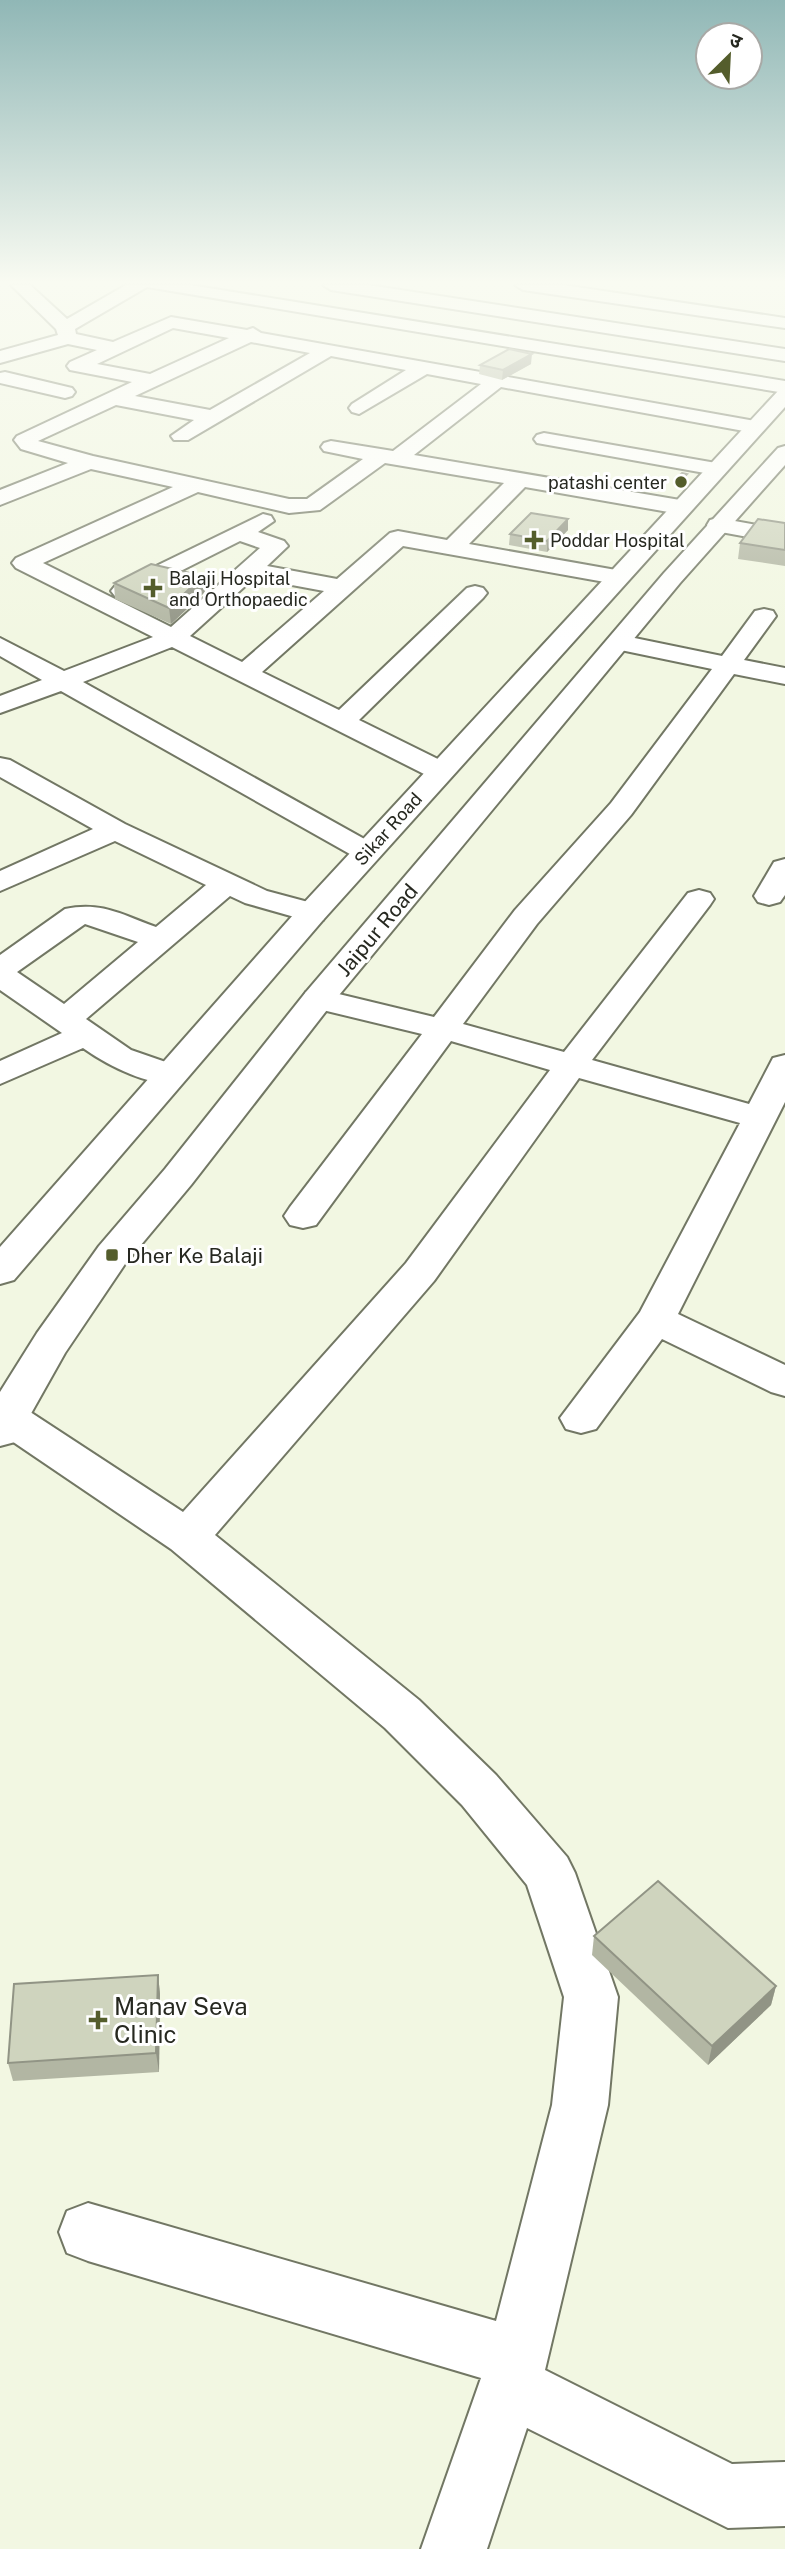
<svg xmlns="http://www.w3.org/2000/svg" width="785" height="2549" viewBox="0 0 785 2549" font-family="'Public Sans','Noto Sans Devanagari',sans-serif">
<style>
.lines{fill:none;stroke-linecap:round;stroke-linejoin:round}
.minor-casing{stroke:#727764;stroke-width:4}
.major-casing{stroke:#727764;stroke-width:4}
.minor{fill:#fff;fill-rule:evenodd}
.major{fill:#fff;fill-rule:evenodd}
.wall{fill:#b2b6a3}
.shaded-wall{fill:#919485}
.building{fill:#cfd4be;stroke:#919485;stroke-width:2}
.poi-dot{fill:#545d2c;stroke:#fff;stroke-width:2.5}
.labels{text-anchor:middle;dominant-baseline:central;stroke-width:6;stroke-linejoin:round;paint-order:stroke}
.far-poi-label{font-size:18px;fill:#262820;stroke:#fff;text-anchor:start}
.far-street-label{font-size:18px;fill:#262820;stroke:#fff}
.street-label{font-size:21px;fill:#262820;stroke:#fff}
.poi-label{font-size:21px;fill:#262820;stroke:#fff;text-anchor:start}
.near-poi-label{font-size:24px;fill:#262820;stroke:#fff;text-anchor:start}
</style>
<rect width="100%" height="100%" fill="#f2f7e2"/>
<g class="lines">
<defs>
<g id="minor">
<path d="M11,285H30L67,319L126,285H190L785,381V393L147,287L75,329L76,334L113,342L171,317L247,330L253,328L261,333L755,421L762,423L765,427L762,431L755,433L501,387L414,455L680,500L688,502L691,507L688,512L680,514L525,487L469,544L616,570L624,572L628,577L624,582L616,584L403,546L262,672L339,710L467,588L475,586L483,588L487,593L483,598L359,720L450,765L454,771L450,777L440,779L430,777L172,647L83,682L377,846L382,852L377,858L367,861L357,858L61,691L0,713V696L42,680L0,656V638L64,671L153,637L16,568L12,563L16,558L173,487L91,469L0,505V490L68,463L21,449L14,440L17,436L132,382L70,370L67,366L70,362L97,350L68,344L0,363V351L58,335L56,329ZM173,328L229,338L150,374L97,364ZM251,342L310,353L210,410L135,396ZM331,356L406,370L352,404L349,408L352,412L359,414L427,374L481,384L393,451L331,441L324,443L321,447L324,451L363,459L307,499H289L93,456L38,441L116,405L194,420L171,436L174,440H188ZM385,463L504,483L447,540L398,531L390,533L337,579L267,566L288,546L284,541L258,532L274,521L271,516L263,514L115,586L111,591L115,596L123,598L131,596L240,541L260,548L171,627L43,563L198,492L289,513L320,510ZM254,578L324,591L242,662L190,636Z"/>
<polygon points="323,285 368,285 785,349 785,361 331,290"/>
<polygon points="515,285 563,285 785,318 785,328 523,290"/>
<polygon points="5,372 72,388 75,392 72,396 65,398 0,383 0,373"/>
<polygon points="544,433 716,463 724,464 727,469 724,474 716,475 537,443 534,439 537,435"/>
<polygon points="718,518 785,530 785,544 710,530 707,525 710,520"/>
<polygon points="764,609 773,611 776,616 744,660 785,668 785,684 734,674 631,815 537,924 463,1024 564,1052 688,893 699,890 710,893 714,899 710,905 592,1060 749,1104 773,1058 785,1055 785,1102 678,1314 785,1365 785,1396 771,1392 662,1339 596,1429 581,1433 566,1429 560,1418 640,1312 740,1123 579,1078 434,1281 215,1535 419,1700 496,1775 567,1857 575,1873 618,1997 608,2105 545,2370 732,2464 785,2462 785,2526 728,2528 527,2428 487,2549 421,2549 481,2378 88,2261 67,2253 59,2232 67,2211 88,2203 496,2321 552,2105 564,1997 527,1885 462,1805 385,1728 171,1549 0,1433 0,1401 21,1406 183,1512 406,1263 550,1070 451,1041 316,1225 303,1228 290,1225 284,1216 290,1207 422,1034 306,1006 302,999 306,992 318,989 434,1017 515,910 611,803 712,669 611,648 607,643 611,638 620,635 722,656 755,611"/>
<path d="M0,758L10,760L125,824L267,891L323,906L327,913L323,920L312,922L245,903L230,896L86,1019L131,1050L183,1068L188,1075L183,1082C154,1090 107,1065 83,1048L0,1084V1061L62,1033L0,990V955L65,909C101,901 123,915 156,927L206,885L115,841L0,891V871L93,829L0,777ZM85,924L138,942L64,1004L17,972Z"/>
<polygon points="785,859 785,895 780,902 769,905 758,902 754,896 774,862"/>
</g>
<g id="major">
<polygon points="785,389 785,407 323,920 14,1280 0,1284 0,1247 301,906 778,391"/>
<polygon points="785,446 785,465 680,583 330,1006 191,1185 125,1264 65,1353 15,1442 0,1446 0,1392 37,1333 99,1246 165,1169 306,992 664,573 778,448"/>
</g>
</defs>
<use href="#minor" class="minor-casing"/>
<use href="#major" class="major-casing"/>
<use href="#minor" class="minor"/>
<use href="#major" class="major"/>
</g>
<g class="wall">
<polygon points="531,364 502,380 479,374 480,365"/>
<polygon points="687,474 686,479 680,486 675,485 676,479"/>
<polygon points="568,519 568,530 547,552 509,545 510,534"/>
<polygon points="785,523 785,566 738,559 740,543"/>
<polygon points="203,576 205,592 171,624 115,599 114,583"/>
<polygon points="594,1936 776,1986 771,2005 708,2065 592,1955"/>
<polygon points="158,1975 160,1994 159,2072 13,2081 8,2063"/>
</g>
<g class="shaded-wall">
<polygon points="532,354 531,364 502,380 503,370"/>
<polygon points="687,474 686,479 680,486 681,480"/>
<polygon points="568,519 568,530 547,552 547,541"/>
<polygon points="203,576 205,592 171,624 169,608"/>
<polygon points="158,1975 160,1994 159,2072 156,2053"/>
<polygon points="776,1986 771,2005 708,2065 712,2046"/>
</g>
<g class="building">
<polygon points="509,349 532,354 503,370 480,365"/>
<polygon points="682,473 687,474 681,480 676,479"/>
<polygon points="531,513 568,519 547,541 510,534"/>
<polygon points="758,519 785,523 785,550 740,543"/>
<polygon points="151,564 203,576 169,608 114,583"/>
<polygon points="658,1881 776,1986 712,2046 594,1936"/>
<polygon points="158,1975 156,2053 8,2063 14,1984"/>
</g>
<linearGradient id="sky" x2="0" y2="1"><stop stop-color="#90b7b6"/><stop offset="0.44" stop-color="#f9fbf2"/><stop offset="1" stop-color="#f9fbf2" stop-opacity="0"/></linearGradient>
<rect width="785" height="642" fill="url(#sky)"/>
<g class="poi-dot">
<circle cx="681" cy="482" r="7"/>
<path d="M530.5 529.5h7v7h7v7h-7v7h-7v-7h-7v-7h7z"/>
<path d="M149.5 577.5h7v7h7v7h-7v7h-7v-7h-7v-7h7z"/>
<rect x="105" y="1248" width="14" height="14" rx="3.5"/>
<path d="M94.5 2009.5h7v7h7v7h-7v7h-7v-7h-7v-7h7z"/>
</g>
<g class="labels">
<g class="far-poi-label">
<text x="667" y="482" text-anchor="end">patashi center</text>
<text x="550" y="540">Poddar Hospital</text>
<text x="169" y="578">Balaji Hospital<tspan x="169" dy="21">and Orthopaedic</tspan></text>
</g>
<g class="far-street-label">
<text transform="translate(388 829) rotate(-48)">Sikar Road</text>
</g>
<g class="street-label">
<text transform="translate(377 930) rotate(-50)">Jaipur Road</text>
</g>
<g class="poi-label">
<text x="126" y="1255">Dher Ke Balaji</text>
</g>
<g class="near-poi-label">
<text x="114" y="2006">Manav Seva<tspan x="114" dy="28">Clinic</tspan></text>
</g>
</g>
<g transform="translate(729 56) rotate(24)"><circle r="33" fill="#ffffff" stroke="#a8a9a6" stroke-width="2"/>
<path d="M0-5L12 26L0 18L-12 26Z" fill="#545d2c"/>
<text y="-10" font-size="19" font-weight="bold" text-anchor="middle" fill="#262820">उ</text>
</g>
</svg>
